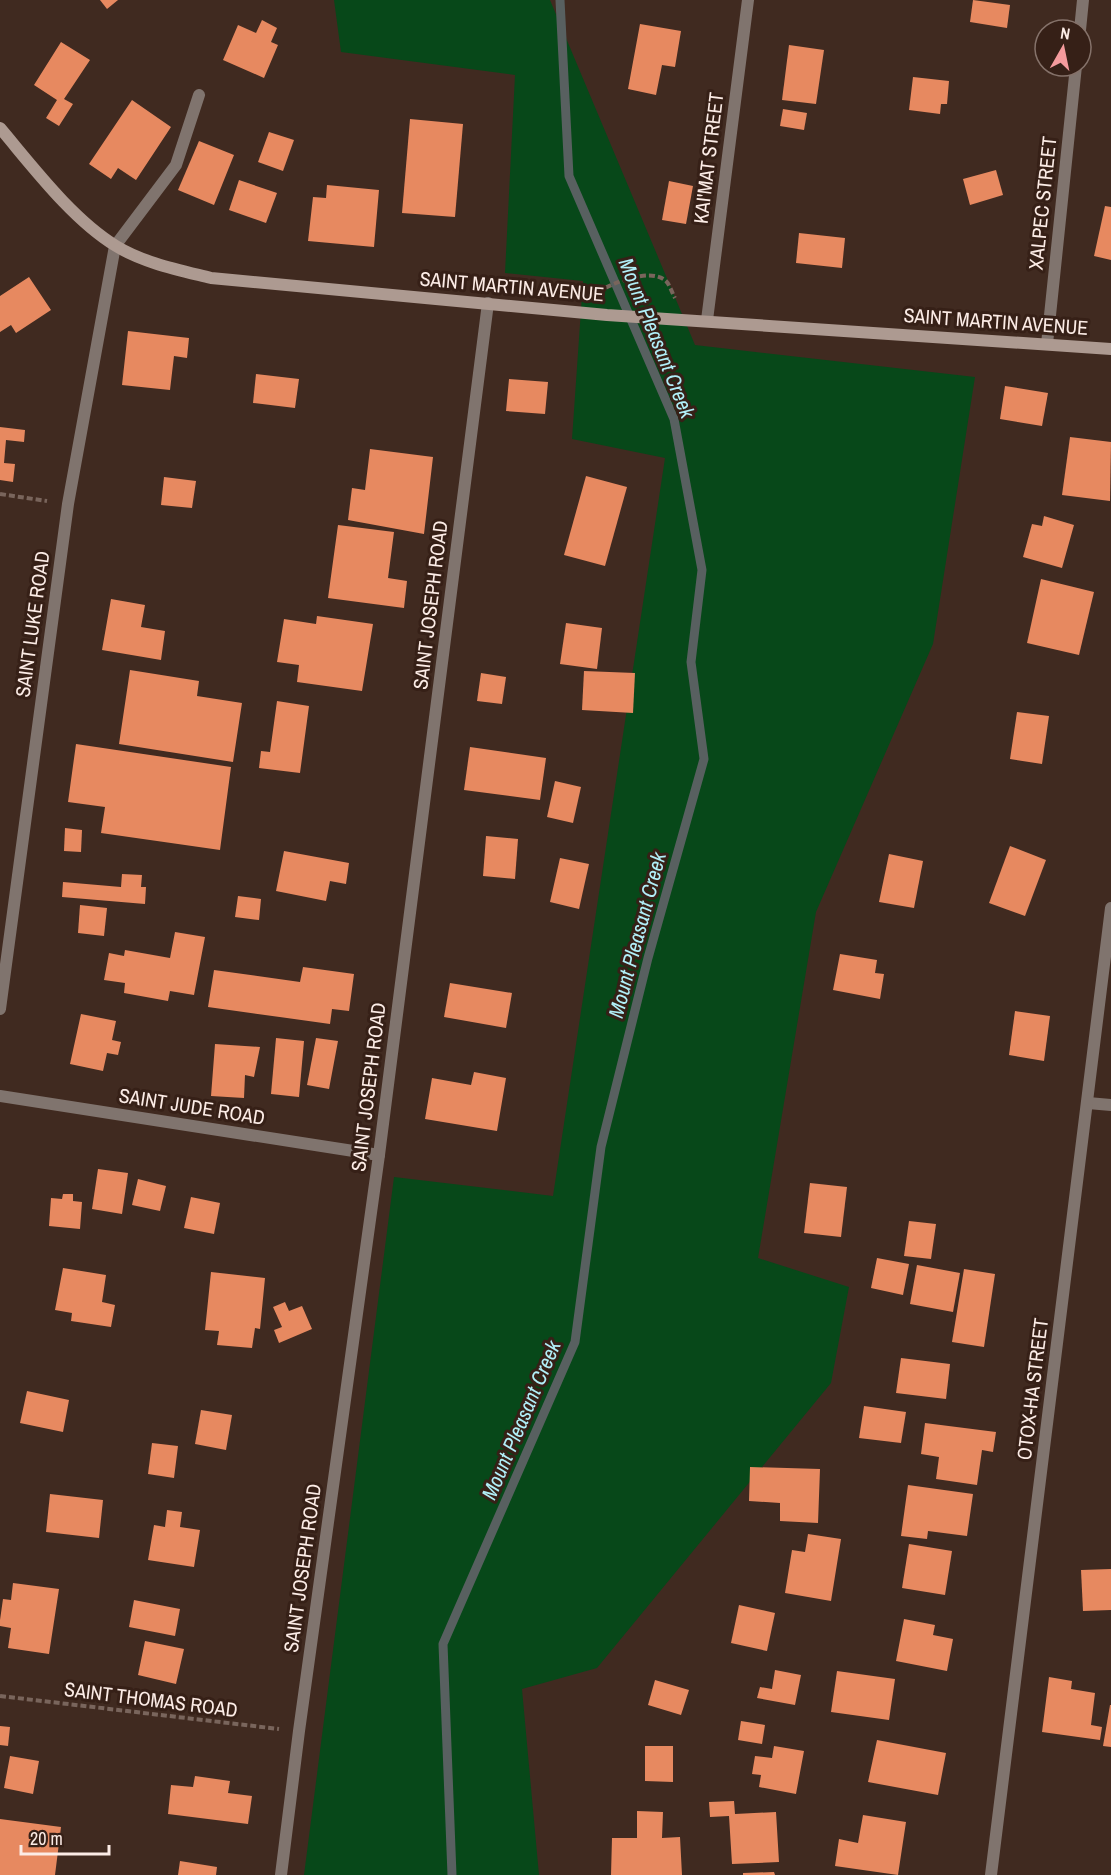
<svg xmlns="http://www.w3.org/2000/svg" width="1111" height="1875" viewBox="0 0 1111 1875" font-family="'Archivo Narrow',sans-serif">
<style>
.green{fill:#074819}
.lines{fill:none;stroke-linecap:round;stroke-linejoin:round}
.stream{stroke:#586060;stroke-width:9}
.building{fill:#e78960}
.path{stroke:#79655c;stroke-width:4;stroke-dasharray:6 3;stroke-linecap:butt}
.lane{stroke:#80746e;stroke-width:12}
.street{stroke:#80746e;stroke-width:12}
.secondary{stroke:#ad9a91;stroke-width:12}
.labels{text-anchor:middle;dominant-baseline:central;stroke-width:6;stroke-linejoin:round;paint-order:stroke}
.street-label{font-size:20px;fill:#fcece6;stroke:#362017}
.water-label{font-size:21px;font-style:italic;fill:#b1eff8;stroke:#362017}
</style>
<rect width="100%" height="100%" fill="#402a20"/>
<polygon class="green" points="334,0 550,0 695,345 975,377 933,644 816,912 758,1258 849,1287 831,1383 597,1668 522,1689 539,1875 304,1875 394,1177 553,1196 665,458 572,439 583,281 505,273 515,75 341,52"/>
<g class="lines">
<polyline class="stream" points="452,1875 443,1644 575,1342 601,1147 648,958 704,759 691,662 702,570 674,419 569,176 560,0"/>
</g>
<g class="building">
<polygon points="100,0 118,0 107,9"/>
<polygon points="973,0 1010,5 1007,28 970,22"/>
<polygon points="262,20 277,28 271,42 278,45 264,78 223,60 238,25 256,33"/>
<polygon points="640,24 681,31 675,67 662,65 656,95 628,89"/>
<polygon points="61,42 90,60 64,99 73,104 59,126 46,118 57,100 34,85"/>
<polygon points="789,45 824,50 816,104 782,100"/>
<polygon points="913,77 949,81 947,104 941,104 940,114 909,110"/>
<polygon points="132,100 171,127 136,180 118,168 111,179 89,164"/>
<polygon points="783,109 807,113 804,130 780,126"/>
<polygon points="410,119 463,124 455,217 402,213"/>
<polygon points="269,132 294,140 283,171 258,162"/>
<polygon points="199,141 234,155 214,205 178,190"/>
<polygon points="996,170 1003,195 970,205 963,179"/>
<polygon points="239,180 277,193 266,223 229,210"/>
<polygon points="669,181 693,186 686,224 662,220"/>
<polygon points="327,185 379,190 374,247 308,241 313,197 326,198"/>
<polygon points="1105,206 1111,207 1111,260 1094,256"/>
<polygon points="799,233 845,238 842,268 796,263"/>
<polygon points="29,277 51,310 16,333 11,325 0,332 0,296"/>
<polygon points="128,331 189,338 187,358 174,356 170,390 122,385"/>
<polygon points="256,374 299,379 295,408 253,403"/>
<polygon points="509,379 548,382 545,414 506,411"/>
<polygon points="1005,386 1048,393 1042,426 1000,419"/>
<polygon points="0,427 25,430 24,442 6,440 4,463 15,464 13,482 0,480"/>
<polygon points="1070,437 1111,442 1110,501 1062,495"/>
<polygon points="370,449 433,457 424,534 348,520 352,488 365,490"/>
<polygon points="586,476 627,487 605,566 564,555"/>
<polygon points="164,477 196,481 192,508 161,505"/>
<polygon points="1044,516 1074,525 1062,568 1023,557 1032,524 1042,526"/>
<polygon points="338,525 394,532 388,578 407,581 404,608 328,598"/>
<polygon points="1041,579 1094,592 1079,655 1027,643"/>
<polygon points="111,599 145,605 141,627 165,631 161,660 102,650"/>
<polygon points="317,616 373,624 362,691 297,682 299,665 277,662 284,619 316,624"/>
<polygon points="566,623 602,628 597,669 560,664"/>
<polygon points="130,670 199,681 197,696 242,703 233,762 119,744"/>
<polygon points="584,671 635,673 633,713 582,710"/>
<polygon points="481,673 506,677 502,704 477,701"/>
<polygon points="277,701 309,706 300,773 259,768 261,751 270,752"/>
<polygon points="1017,712 1049,716 1042,764 1010,759"/>
<polygon points="76,744 231,767 220,850 101,833 105,807 68,802"/>
<polygon points="470,747 546,758 540,800 464,790"/>
<polygon points="555,781 581,787 573,823 547,817"/>
<polygon points="65,828 82,830 81,852 64,851"/>
<polygon points="486,836 518,839 515,879 483,876"/>
<polygon points="1010,846 1046,860 1025,916 989,903"/>
<polygon points="284,851 349,863 346,884 330,881 326,901 276,891"/>
<polygon points="889,854 923,861 914,908 879,902"/>
<polygon points="560,858 589,864 579,909 550,902"/>
<polygon points="122,874 142,875 141,887 146,887 145,904 62,897 63,882 121,887"/>
<polygon points="238,896 261,899 259,920 235,917"/>
<polygon points="80,905 107,908 104,936 78,933"/>
<polygon points="175,932 205,937 194,995 170,991 168,1001 124,993 125,983 104,980 109,953 124,956 125,950 170,958"/>
<polygon points="840,954 877,960 875,973 884,974 880,999 833,990"/>
<polygon points="303,967 354,974 349,1011 332,1009 330,1024 208,1007 214,970 300,982"/>
<polygon points="450,983 512,993 506,1028 444,1017"/>
<polygon points="1015,1011 1050,1016 1044,1061 1009,1055"/>
<polygon points="81,1014 116,1021 112,1040 121,1042 118,1055 107,1053 103,1071 70,1064"/>
<polygon points="276,1038 304,1041 299,1097 271,1094"/>
<polygon points="316,1038 338,1041 329,1089 307,1085"/>
<polygon points="215,1044 260,1047 254,1077 245,1075 244,1098 211,1096"/>
<polygon points="474,1072 506,1078 497,1131 425,1119 432,1078 471,1085"/>
<polygon points="98,1169 128,1173 122,1214 92,1209"/>
<polygon points="138,1179 166,1186 160,1211 132,1205"/>
<polygon points="810,1183 847,1187 841,1237 804,1233"/>
<polygon points="63,1194 73,1194 73,1201 82,1202 80,1229 49,1226 51,1198 62,1199"/>
<polygon points="191,1197 220,1203 214,1234 184,1228"/>
<polygon points="909,1221 936,1224 931,1259 904,1256"/>
<polygon points="877,1258 909,1264 903,1295 871,1288"/>
<polygon points="917,1265 960,1273 953,1312 910,1304"/>
<polygon points="63,1268 106,1275 102,1302 115,1305 111,1327 71,1321 72,1313 55,1310"/>
<polygon points="964,1269 995,1274 984,1347 952,1342"/>
<polygon points="211,1272 265,1278 260,1329 255,1328 252,1348 217,1345 219,1331 205,1330"/>
<polygon points="285,1302 289,1311 302,1306 312,1329 279,1343 274,1330 282,1327 273,1307"/>
<polygon points="901,1358 950,1364 946,1399 896,1393"/>
<polygon points="27,1391 69,1400 63,1432 20,1423"/>
<polygon points="864,1406 906,1412 901,1443 859,1438"/>
<polygon points="201,1410 232,1415 226,1450 195,1444"/>
<polygon points="925,1423 996,1432 993,1452 982,1450 977,1485 936,1479 939,1457 921,1454"/>
<polygon points="152,1443 178,1446 174,1478 148,1474"/>
<polygon points="750,1467 820,1469 818,1523 780,1521 780,1503 749,1501"/>
<polygon points="908,1485 973,1494 967,1536 928,1531 927,1539 901,1536"/>
<polygon points="50,1494 103,1500 99,1538 46,1532"/>
<polygon points="167,1510 182,1512 180,1527 200,1530 194,1567 148,1560 154,1525 165,1527"/>
<polygon points="808,1534 841,1539 831,1601 785,1593 792,1550 805,1552"/>
<polygon points="909,1544 952,1551 945,1595 902,1588"/>
<polygon points="1111,1569 1111,1610 1083,1611 1081,1570"/>
<polygon points="13,1583 59,1589 49,1654 8,1648 11,1628 0,1626 0,1620 3,1599 11,1600"/>
<polygon points="134,1600 180,1609 175,1636 129,1627"/>
<polygon points="739,1605 775,1613 767,1651 731,1643"/>
<polygon points="904,1619 935,1625 933,1635 953,1639 947,1671 896,1661"/>
<polygon points="145,1641 184,1649 176,1684 138,1675"/>
<polygon points="775,1670 801,1675 795,1705 757,1698 760,1687 772,1689"/>
<polygon points="837,1671 895,1679 889,1720 831,1712"/>
<polygon points="1049,1677 1072,1681 1071,1689 1095,1693 1091,1725 1102,1727 1100,1740 1042,1732"/>
<polygon points="655,1680 689,1690 681,1715 648,1705"/>
<polygon points="1110,1705 1111,1705 1111,1747 1103,1746"/>
<polygon points="741,1721 765,1725 762,1744 738,1740"/>
<polygon points="0,1726 10,1727 8,1746 0,1745"/>
<polygon points="877,1740 946,1753 938,1795 868,1782"/>
<polygon points="645,1746 673,1746 673,1782 645,1781"/>
<polygon points="774,1746 804,1751 796,1794 759,1787 761,1775 752,1774 755,1756 772,1758"/>
<polygon points="10,1756 39,1761 33,1794 4,1788"/>
<polygon points="195,1776 230,1781 228,1793 252,1796 248,1824 168,1814 171,1785 193,1787"/>
<polygon points="734,1801 735,1814 776,1812 779,1862 732,1864 729,1816 710,1817 709,1802"/>
<polygon points="637,1811 663,1812 662,1838 680,1837 682,1875 611,1875 612,1838 637,1838"/>
<polygon points="863,1815 906,1822 898,1875 835,1866 839,1839 858,1843"/>
<polygon points="0,1819 61,1827 55,1875 0,1875"/>
<polygon points="180,1861 217,1867 216,1875 178,1875"/>
<polygon points="774,1872 775,1875 743,1875 743,1873"/>
</g>
<g class="lines">
<g class="path">
<path d="M598,292C612,283 651,267 666,281C670,285 672,293 675,298"/>
<polyline points="0,494 47,501"/>
<polyline points="0,1696 279,1729"/>
</g>
<polyline class="lane" points="115,246 176,165 199,95"/>
<g class="street">
<polyline points="1080,30 1083,0"/>
<polyline points="707,320 748,0"/>
<polyline points="1047,344 1076,66"/>
<polyline points="0,1009 68,504 115,246"/>
<polyline points="0,1096 379,1155"/>
<polyline points="1088,1103 1111,1105"/>
<polyline points="281,1875 299,1731 379,1155 488,303"/>
<polyline points="991,1875 1111,908"/>
</g>
<path class="secondary" d="M0,128C33,167 72,219 116,246C144,263 179,270 211,278L607,315L1111,349"/>
</g>
<g class="labels">
<g class="street-label">
<text transform="translate(708 158) rotate(-83)">KAI'MAT STREET</text>
<text transform="translate(1042 203) rotate(-84)">XALPEC STREET</text>
<text transform="translate(512 286) rotate(5)">SAINT MARTIN AVENUE</text>
<text transform="translate(996 321) rotate(4)">SAINT MARTIN AVENUE</text>
<text transform="translate(430 605) rotate(-83)">SAINT JOSEPH ROAD</text>
<text transform="translate(32 624) rotate(-82)">SAINT LUKE ROAD</text>
<text transform="translate(368 1087) rotate(-83)">SAINT JOSEPH ROAD</text>
<text transform="translate(192 1106) rotate(9)">SAINT JUDE ROAD</text>
<text transform="translate(1032 1389) rotate(-83)">OTOX-HA STREET</text>
<text transform="translate(302 1568) rotate(-82)">SAINT JOSEPH ROAD</text>
<text transform="translate(151 1699) rotate(7)">SAINT THOMAS ROAD</text>
</g>
<g class="water-label">
<text transform="translate(657 338) rotate(68)">Mount Pleasant Creek</text>
<text transform="translate(637 935) rotate(-75)">Mount Pleasant Creek</text>
<text transform="translate(521 1420) rotate(-67)">Mount Pleasant Creek</text>
</g>
</g>
<g transform="translate(1063 48) rotate(9)"><circle r="28" fill="#362017" stroke="#85726a" stroke-width="1.5"/>
<path d="M0-4.5L10 22L0 15L-10 22Z" fill="#f59b9d"/>
<text y="-9" font-size="16" font-weight="bold" text-anchor="middle" fill="#fcece6">N</text>
</g>
<path d="M21 1845v9h88v-9" fill="none" stroke="#fcece6" stroke-width="3"/>
<text x="30" y="1845" font-size="18" fill="#fcece6" stroke="#362017" stroke-width="4.5" paint-order="stroke">20 m</text>
</svg>
